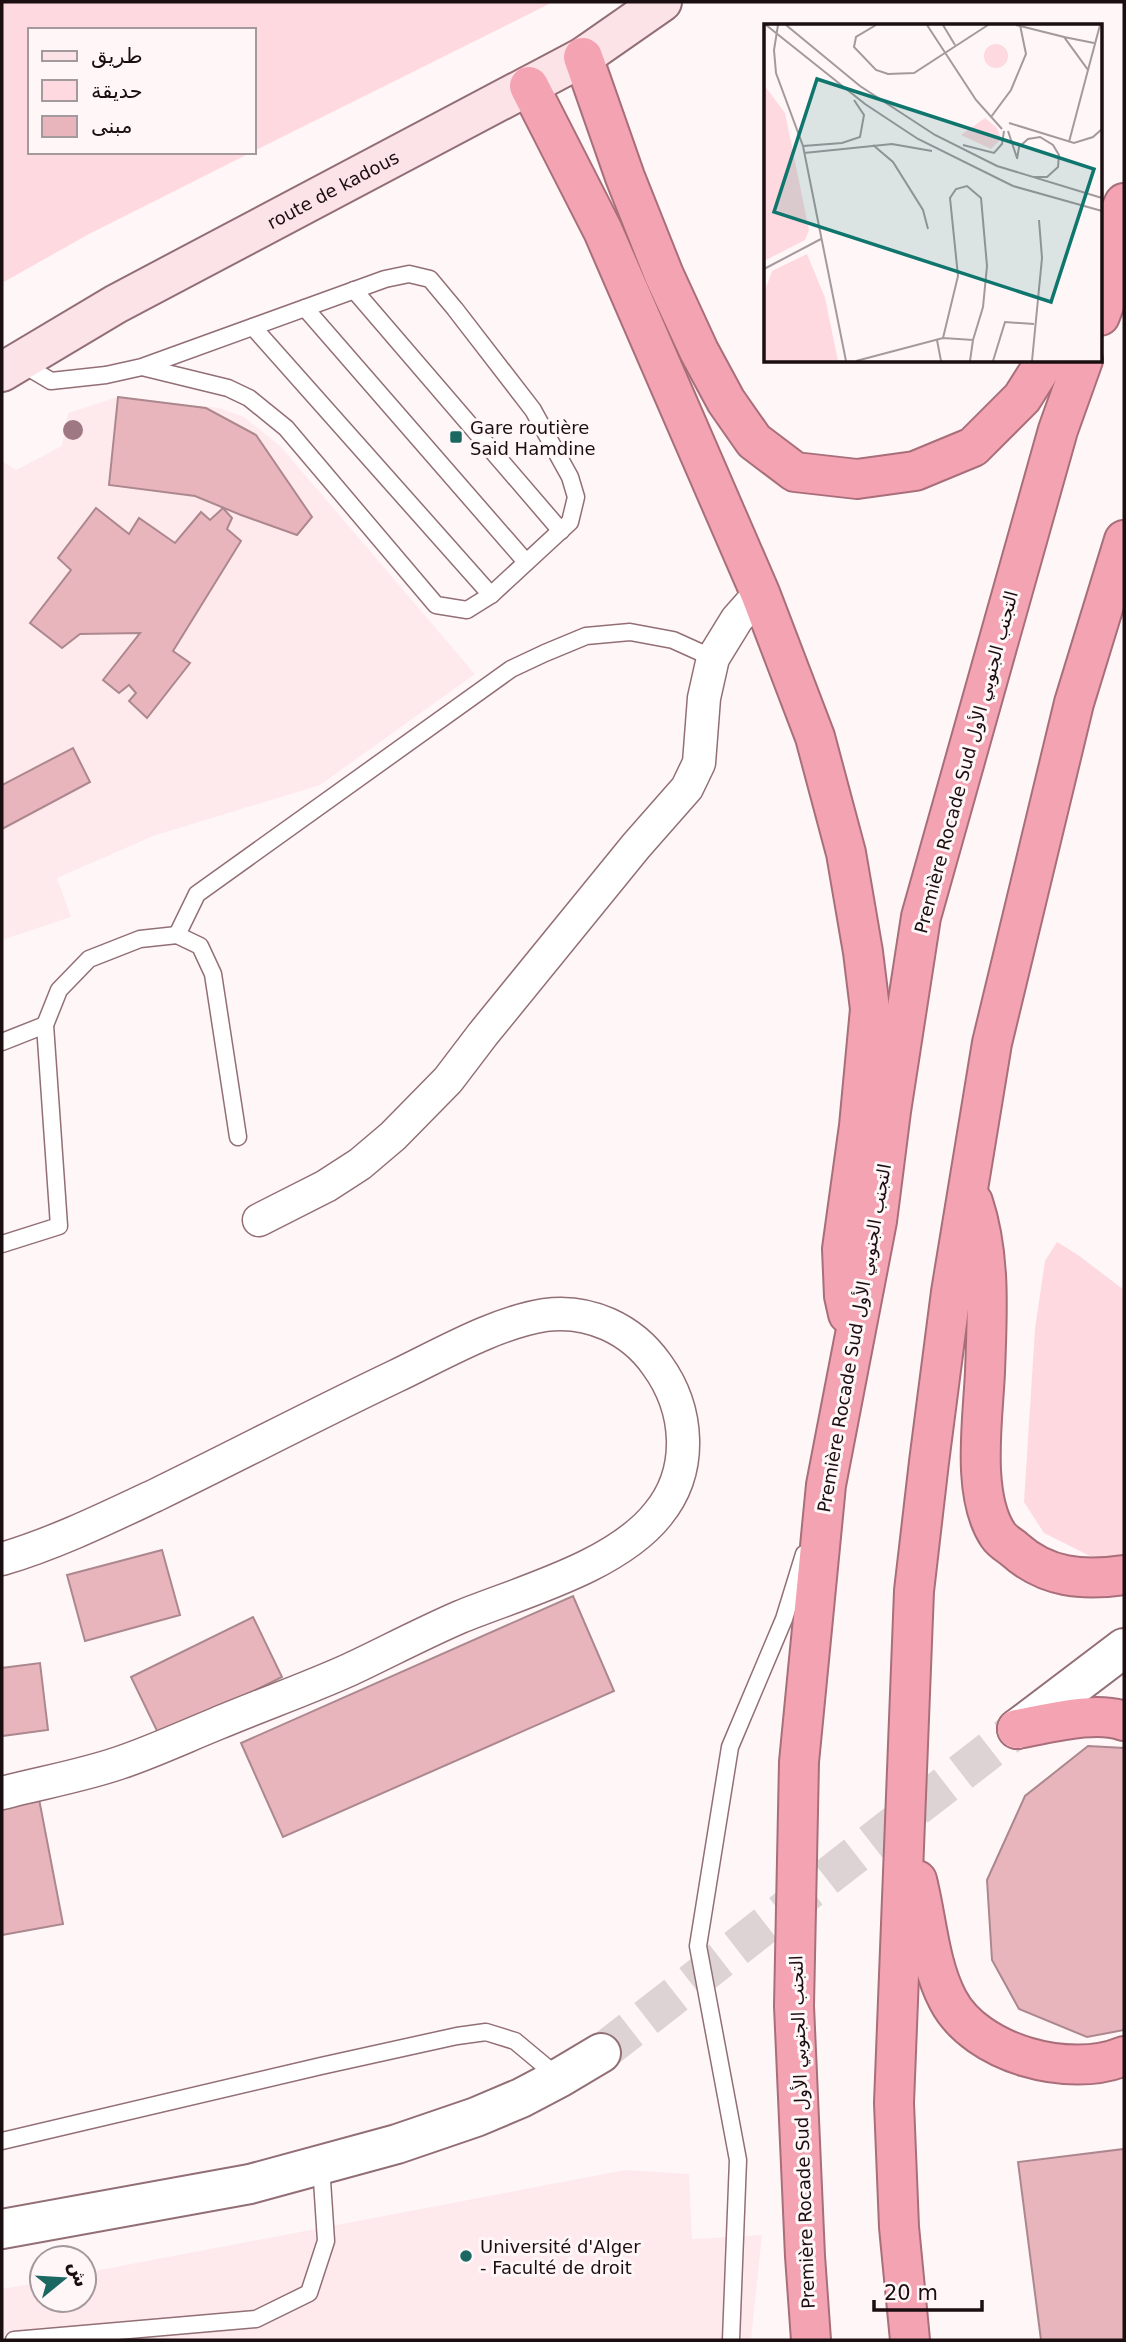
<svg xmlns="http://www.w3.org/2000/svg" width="1126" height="2342" viewBox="0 0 1126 2342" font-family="'DejaVu Sans',Vazirmatn,sans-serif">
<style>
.built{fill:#feeaed}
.green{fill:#fed9df}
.building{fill:#e8b5bd;stroke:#ac888e;stroke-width:2}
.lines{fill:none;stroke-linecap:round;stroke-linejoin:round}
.tertiary-tunnel{stroke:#ddd3d5;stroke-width:38;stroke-dasharray:38 19;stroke-linecap:butt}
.service-casing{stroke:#926f75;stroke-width:19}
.minor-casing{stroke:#926f75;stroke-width:35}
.tertiary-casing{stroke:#926f75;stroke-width:42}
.secondary-casing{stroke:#926f75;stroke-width:42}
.motorway-casing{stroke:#a86f7a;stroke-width:42}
.service{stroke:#fff;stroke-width:16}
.minor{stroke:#fff;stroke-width:32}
.tertiary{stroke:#fff;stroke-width:38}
.secondary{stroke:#fce3e8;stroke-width:38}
.motorway{stroke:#f4a3b2;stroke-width:38}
.tree{fill:#9e7983}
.poi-dot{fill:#1b6761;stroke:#fff6f8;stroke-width:2.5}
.labels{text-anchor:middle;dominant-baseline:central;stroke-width:6;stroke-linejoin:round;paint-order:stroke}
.street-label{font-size:18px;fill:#1b0e11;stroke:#fff6f8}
.poi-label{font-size:18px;fill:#1b0e11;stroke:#fff6f8;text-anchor:start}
.inset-road{fill:none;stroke:#a4999c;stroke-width:2}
.view{fill:#0f766e;fill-opacity:0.15;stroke:#0f766e;stroke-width:3.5}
.inset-edge{fill:none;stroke:#1b0e11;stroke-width:3.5}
</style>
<rect width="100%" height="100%" fill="#fff6f8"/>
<g class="built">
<polygon points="118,397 219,408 244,417 281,447 475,674 320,785 153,836 57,878 71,917 2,940 2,461 16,470 62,446 68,413"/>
<polygon points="625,2170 689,2174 692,2239 762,2235 751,2340 2,2340 2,2289 42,2282 42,2300 84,2300 84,2273"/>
</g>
<g class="green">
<polygon points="2,2 553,2 254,151 254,30 30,30 30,152 252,152 89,234 2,283"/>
<polygon points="1057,1242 1078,1255 1124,1290 1124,1556 1100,1561 1044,1533 1024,1502 1035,1329 1045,1261"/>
</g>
<g class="building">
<polygon points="118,397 206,408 256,435 312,517 297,535 241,515 195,496 109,485"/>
<polygon points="96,508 129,534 139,518 175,543 201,512 210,520 223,508 232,518 227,529 241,541 173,651 190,663 147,718 129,701 136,693 129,685 119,693 103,680 140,633 80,634 62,648 30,623 71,570 58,558"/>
<polygon points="73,748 90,782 2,829 2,785"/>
<polygon points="162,1550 180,1615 85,1641 67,1575"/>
<polygon points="573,1596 614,1691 283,1837 241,1743"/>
<polygon points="253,1617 282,1677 160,1737 131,1677"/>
<polygon points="40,1663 48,1730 2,1736 2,1668"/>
<polygon points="1088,1746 1124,1748 1124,2030 1087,2037 1019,2009 992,1960 987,1880 1025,1796"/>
<polygon points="39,1799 63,1924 2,1935 2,1805"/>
<polygon points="1124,2149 1124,2340 1041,2340 1018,2162"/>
</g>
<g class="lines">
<polyline class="tertiary-tunnel" points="601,2053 1017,1729"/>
<defs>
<g id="service">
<polyline points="354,290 561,531"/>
<polyline points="305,308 526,562"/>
<polyline points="253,327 491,595"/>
<polyline points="19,362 51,381 106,375 142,367 385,279 409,274 430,279 455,309 533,410 570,477 576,497 570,522 491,595 467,610 436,605 286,428 249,398 228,388 142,367"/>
<polyline points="177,935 197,894 511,669 545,653 586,636 630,632 673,640 713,658"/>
<polyline points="2,1042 45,1025"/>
<polyline points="2,1244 59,1226 45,1025 59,990 89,959 140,939 177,935 200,946 213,974 238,1137"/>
<polyline points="2,2141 321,2066 457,2036 486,2032 515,2041 557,2076"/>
<polyline points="14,2340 256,2319 309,2293 326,2241 321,2165"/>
<polyline points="731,2340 738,2160 698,1946 730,1747 784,1619 804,1554"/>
</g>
<g id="minor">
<polyline points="259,1220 326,1186 360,1164 393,1136 448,1080 483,1034 636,846 687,788 699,763 704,698 713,658 737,619 760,593"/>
<path d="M2,1559C56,1543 107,1518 158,1494C238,1455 316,1414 396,1376C442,1354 495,1323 545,1315C589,1309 632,1329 657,1365C689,1409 694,1470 658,1514C616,1567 521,1592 460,1617C423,1633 387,1652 351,1669C307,1689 261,1705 216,1724C184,1737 152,1752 119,1763C81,1776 40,1783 2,1793"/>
</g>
<g id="tertiary">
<polyline points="1017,1729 1124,1648"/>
<polyline points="2,2229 250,2184 397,2144 476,2117 521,2098 559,2078 601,2053"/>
</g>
<g id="secondary">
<path id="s1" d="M2,372L116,304L583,57L662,2"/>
</g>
<g id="motorway">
<polyline points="583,57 625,177 664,275 699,351 726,401 754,441 795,472 857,479 915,471 973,447 1022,398 1046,360"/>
<polyline points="529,86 603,231 760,593 815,737 846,853 863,952 870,1009 859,1126 842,1249 844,1296 848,1314"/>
<polyline points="1100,256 1124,203"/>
<polyline points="1100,316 1124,251"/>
<path d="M973,1202C991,1256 987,1315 985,1372C983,1418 971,1495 998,1535C1002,1541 1009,1545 1014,1549C1046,1578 1083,1581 1124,1575"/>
<path d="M1017,1729C1047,1724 1095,1710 1124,1721"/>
<path d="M917,1880C927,1919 929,1964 948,2000C976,2054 1070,2079 1124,2056"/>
<polyline points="811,2340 805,2256 794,2006 799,1762 826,1485 877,1221 891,1111 921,917 1058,430 1083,360"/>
<polyline points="910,2340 899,2227 894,2103 914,1591 929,1462 951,1292 992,1043 1074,703 1124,540"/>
</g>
</defs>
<use href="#service" class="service-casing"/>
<use href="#minor" class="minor-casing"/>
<use href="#tertiary" class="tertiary-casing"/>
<use href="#secondary" class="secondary-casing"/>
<use href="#motorway" class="motorway-casing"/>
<use href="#service" class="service"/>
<use href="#minor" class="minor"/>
<use href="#tertiary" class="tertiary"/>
<use href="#secondary" class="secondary"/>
<use href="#motorway" class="motorway"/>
</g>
<circle class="tree" cx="73" cy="430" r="10"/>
<g class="poi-dot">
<rect x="449" y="430" width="14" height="14" rx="3.5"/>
<circle cx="466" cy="2256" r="7"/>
</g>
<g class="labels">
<g class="street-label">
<text stroke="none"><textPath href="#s1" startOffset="378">route de kadous</textPath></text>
<text transform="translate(966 762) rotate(-75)">Première Rocade Sud التجنب الجنوبي الأول</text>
<text transform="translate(854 1338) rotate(-80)">Première Rocade Sud التجنب الجنوبي الأول</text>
<text transform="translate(802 2132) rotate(-92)">Première Rocade Sud التجنب الجنوبي الأول</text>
</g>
<g class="poi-label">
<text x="470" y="427">Gare routière<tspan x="470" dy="21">Said Hamdine</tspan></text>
<text x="480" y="2246">Université d'Alger<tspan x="480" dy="21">- Faculté de droit</tspan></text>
</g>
</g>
<g transform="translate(764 24)">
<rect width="338" height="338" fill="#fff6f8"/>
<path d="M220 32a12 12 0 1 1 24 0a12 12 0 1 1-24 0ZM0,61L21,89L45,206L41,216L0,237ZM221,94L233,104L237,115L227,125L197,111ZM43,230L61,274L74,337H0V269L8,247Z" fill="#fed9df"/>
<path class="inset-road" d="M2,1L101,80L154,115L249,162L338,187M14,1L10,26L12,49L39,122L82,337M22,1L96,62L171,111L233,142L338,174M112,1L92,13L90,23L112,46L124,50L150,49L224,1M163,1L212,76L238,105M179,1L191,21M252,1L300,13L324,46L305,118M300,13L330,19M324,46L336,1M227,93L247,66L262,30L256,1M245,99L310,119L329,113L338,105M244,107L253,134M109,121L129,138L159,186L164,205M199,121L230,129L238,120L240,107M39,122L78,119L96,113L100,91L90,76M40,129L128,120L168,127M253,135L255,123L264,115L276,113L289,121L295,131L294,143L283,153H270M0,245L57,215M173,316L177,337M92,337L179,314L209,316L219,283L223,242L217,174L203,162L192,165L186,174L194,252L179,314M206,337L209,316M229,337L241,298L270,300M268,337L278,234L275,196"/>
<path class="view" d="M53,55L330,145L287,278L10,188Z"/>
<rect width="338" height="338" class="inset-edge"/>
</g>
<rect width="1126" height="2342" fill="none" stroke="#1b0e11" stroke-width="7"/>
<rect x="28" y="28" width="228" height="126" fill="#fff6f8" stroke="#a4999c" stroke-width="2"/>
<rect x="42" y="51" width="35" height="10" fill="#fce3e8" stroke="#a4999c" stroke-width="2"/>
<text x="91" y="63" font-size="21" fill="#1b0e11">طريق</text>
<rect x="42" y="80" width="35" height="21" fill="#fed9df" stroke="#a4999c" stroke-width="2"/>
<text x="91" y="98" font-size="21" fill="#1b0e11">حديقة</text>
<rect x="42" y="116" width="35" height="21" fill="#e8b5bd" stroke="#a4999c" stroke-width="2"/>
<text x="91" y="133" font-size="21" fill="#1b0e11">مبنى</text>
<g transform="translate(63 2279) rotate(72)"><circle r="33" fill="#fff6f8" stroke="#a4999c" stroke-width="2"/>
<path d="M0-5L12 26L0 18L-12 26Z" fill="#1b6761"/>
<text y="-10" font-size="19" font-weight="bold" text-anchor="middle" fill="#1b0e11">ش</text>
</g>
<path d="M874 2300v10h108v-10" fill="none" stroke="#1b0e11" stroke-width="3.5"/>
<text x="884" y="2300" font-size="21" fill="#1b0e11" stroke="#fff6f8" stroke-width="5" paint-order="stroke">20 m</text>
</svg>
